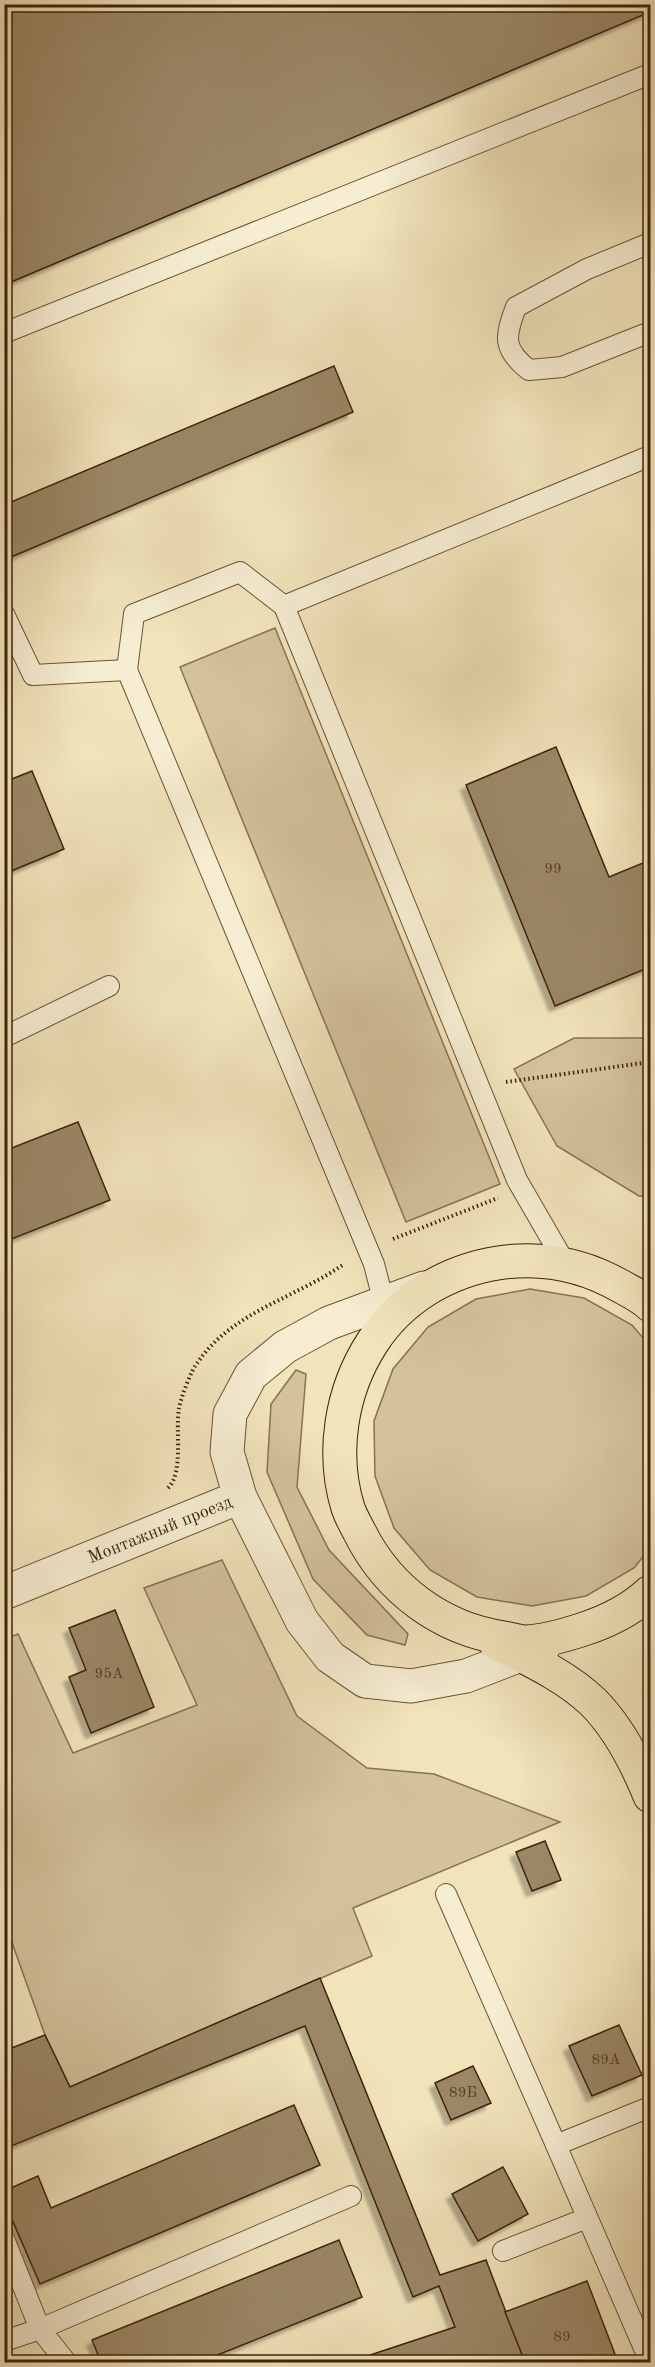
<svg xmlns="http://www.w3.org/2000/svg" width="655" height="2367" viewBox="0 0 655 2367" font-family="'Old Standard TT',serif">
<style>
.green{fill:#d3c29c;stroke:#887254;stroke-width:1.5}
.building{fill:#9b8766;stroke:#3e230b;stroke-width:1.5;filter:url(#shadow)}
.lines{fill:none;stroke-linecap:round;stroke-linejoin:round}
.service-casing{stroke:#6b5337;stroke-width:22}
.minor-casing{stroke:#6b5337;stroke-width:35}
.primary-casing{stroke:#3e230b;stroke-width:35}
.path{stroke:#3e230b;stroke-width:4;stroke-dasharray:1.5 3;stroke-linecap:butt}
.service{stroke:#f6edd2;stroke-width:20}
.minor{stroke:#f6edd2;stroke-width:33}
.primary{stroke:#f1e3ba;stroke-width:33}
.labels{text-anchor:middle;dominant-baseline:central;stroke-width:4.5;stroke-linejoin:round;paint-order:stroke}
.number-label{font-size:15px;fill:#553c22}
.street-label{font-size:18px;fill:#3e230b;stroke:#f6edd2}
</style>
<defs>
<filter id="shadow"><feDropShadow dx="-5.5" dy="5.5" stdDeviation="1.5" flood-color="#0004"/></filter>
</defs>
<rect width="100%" height="100%" fill="#f1e3ba"/>
<filter id="stains"><feTurbulence type="fractalNoise" baseFrequency=".00333" numOctaves="4"/><feColorMatrix values="0 0 0 0 .2 0 0 0 0 .09 0 0 0 0 .02 0 0 0 .5 -.17"/></filter>
<radialGradient id="worn" r=".72"><stop offset=".6" stop-color="#630" stop-opacity="0"/><stop offset="1" stop-color="#630" stop-opacity=".3"/></radialGradient>
<g class="green">
<polygon points="275,628 500,1184 406,1222 180,667"/>
<polygon points="574,1038 650,1038 650,1197 639,1196 557,1146 514,1069"/>
<polygon points="530,1289 584,1298 632,1325 650,1346 650,1548 634,1568 586,1596 532,1606 477,1597 430,1570 394,1528 375,1476 374,1421 393,1369 428,1327 476,1299"/>
<polygon points="296,1370 306,1374 297,1487 329,1550 408,1634 405,1645 367,1635 313,1579 267,1472 271,1404"/>
<polygon points="222,1560 297,1716 367,1768 434,1774 560,1822 353,1908 372,1956 70,2087 45,2035 5,1923 5,1639 18,1634 73,1753 197,1705 144,1588"/>
</g>
<g class="building">
<polygon points="4,4 650,4 650,12 4,285"/>
<polygon points="334,366 353,412 4,560 4,505"/>
<polygon points="556,747 609,877 650,860 650,967 555,1006 466,785"/>
<polygon points="32,771 64,849 4,874 4,782"/>
<polygon points="78,1122 110,1200 4,1242 4,1151"/>
<polygon points="115,1610 154,1707 91,1733 69,1677 86,1670 69,1628"/>
<polygon points="545,1841 561,1880 532,1891 516,1852"/>
<polygon points="320,1978 440,2275 486,2260 525,2362 349,2362 455,2327 439,2286 413,2297 305,2026 4,2149 4,2051 45,2035 70,2087"/>
<polygon points="619,2025 642,2075 592,2096 569,2046"/>
<polygon points="473,2066 491,2103 451,2120 435,2083"/>
<polygon points="294,2105 320,2165 40,2284 4,2201 4,2191 38,2176 51,2208"/>
<polygon points="503,2167 528,2214 478,2241 452,2194"/>
<polygon points="339,2240 362,2297 200,2362 101,2362 92,2340"/>
<polygon points="587,2281 618,2362 525,2362 505,2312"/>
</g>
<g class="lines">
<defs>
<g id="service">
<path d="M650,243L587,269L516,307C505,336 502,349 529,370L562,367L650,332"/>
<polyline points="4,333 650,74"/>
<polyline points="284,606 650,456"/>
<polyline points="4,614 33,675 127,670"/>
<polyline points="4,1037 109,986"/>
<polyline points="385,1313 384,1303 374,1264 127,670 134,614 240,572 284,606 517,1180 565,1263"/>
<polyline points="446,1894 556,2145 650,2107"/>
<polyline points="556,2145 644,2348"/>
<polyline points="4,2239 40,2329 66,2362"/>
<polyline points="503,2251 587,2218"/>
<polyline points="4,2341 40,2329 351,2196"/>
</g>
<g id="minor">
<polyline points="424,1288 329,1323 285,1347 251,1375 230,1414 227,1452 240,1497 302,1621 330,1657 365,1681 411,1686 466,1676 544,1646"/>
<polyline points="4,1593 240,1497"/>
</g>
<g id="primary">
<path d="M650,1305C643,1298 633,1293 624,1288C585,1265 543,1256 498,1263C447,1271 400,1299 372,1343C341,1391 331,1453 348,1508C351,1517 356,1525 360,1533C388,1589 441,1629 504,1638C511,1639 519,1642 526,1642C545,1641 566,1635 584,1629C608,1621 632,1609 650,1592"/>
<path d="M495,1642C528,1659 566,1676 593,1702C618,1727 637,1764 650,1796"/>
</g>
</defs>
<use href="#service" class="service-casing"/>
<use href="#minor" class="minor-casing"/>
<use href="#primary" class="primary-casing"/>
<g class="path">
<polyline points="506,1082 650,1062"/>
<polyline points="393,1239 498,1198"/>
<path d="M168,1488C184,1473 175,1430 179,1408C181,1398 191,1370 198,1362C233,1311 296,1298 344,1264"/>
</g>
<use href="#service" class="service"/>
<use href="#minor" class="minor"/>
<use href="#primary" class="primary"/>
</g>
<g class="labels">
<g class="number-label">
<text x="553" y="869">99</text>
<text x="109" y="1674">95А</text>
<text x="606" y="2060">89А</text>
<text x="463" y="2093">89Б</text>
<text x="562" y="2337">89</text>
</g>
<g class="street-label">
<text transform="translate(160 1530) rotate(-22)">Монтажный проезд</text>
</g>
</g>
<rect width="655" height="2367" fill="none" stroke="#f1e3ba" stroke-width="24"/>
<rect x="6" y="6" width="643" height="2355" fill="none" stroke="#3e230b" stroke-width="3"/>
<rect x="12" y="12" width="631" height="2343" fill="none" stroke="#3e230b" stroke-width="1.5"/>
<rect width="100%" height="100%" filter="url(#stains)"/>
<rect width="100%" height="100%" fill="url(#worn)"/>
</svg>
